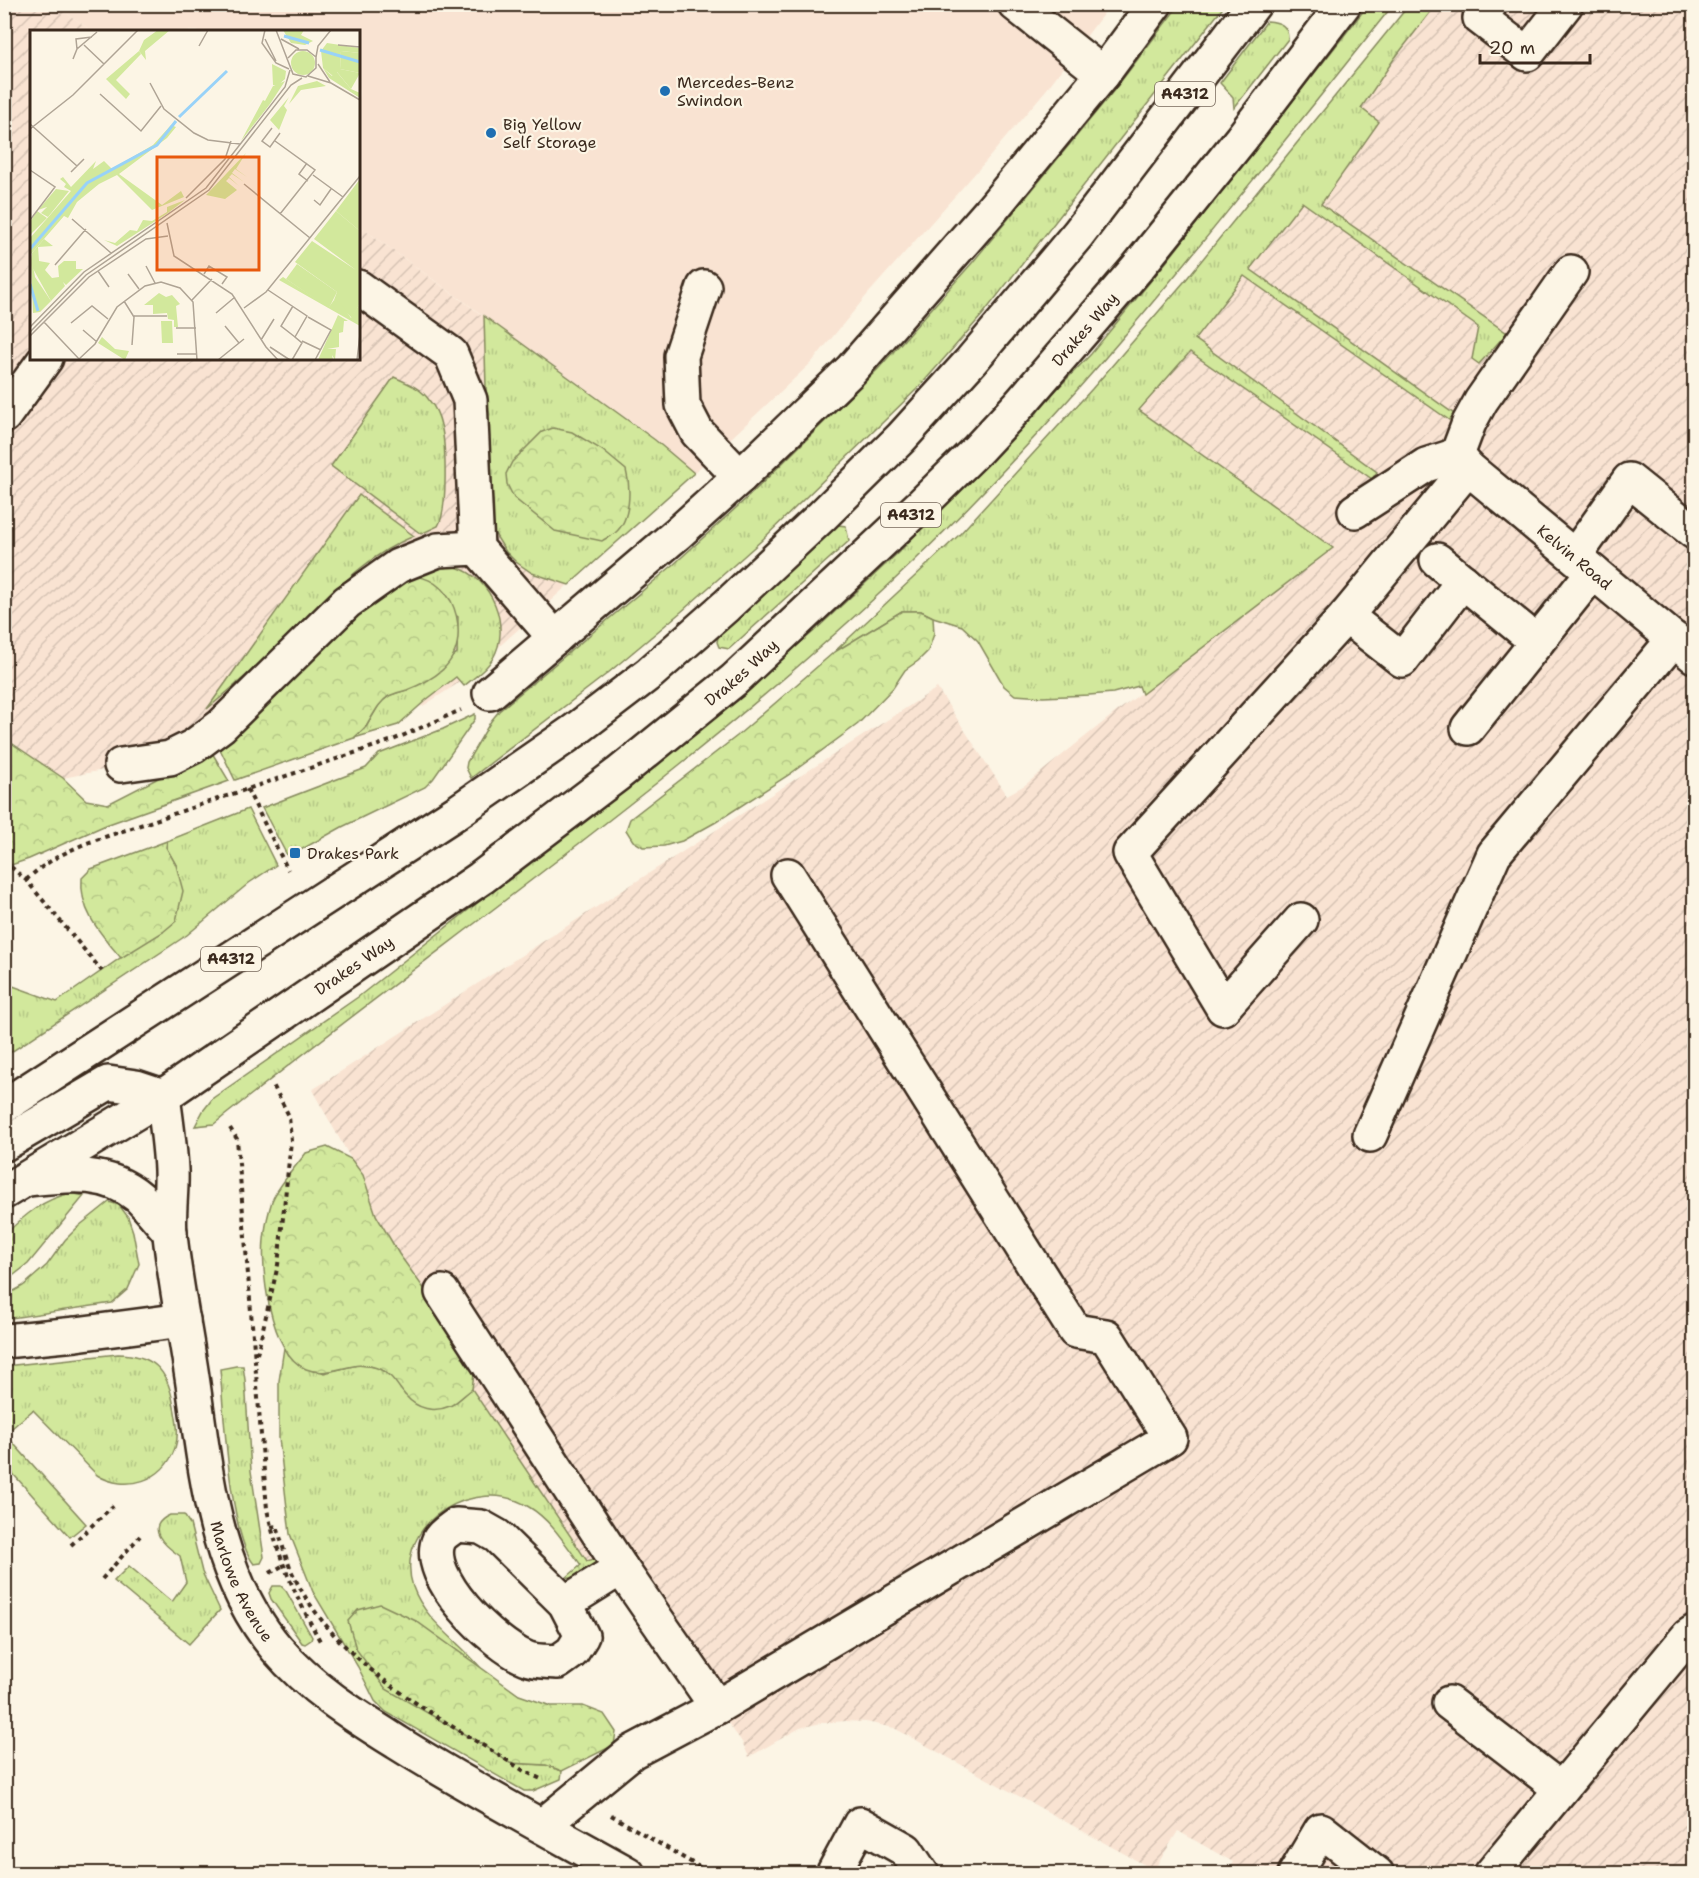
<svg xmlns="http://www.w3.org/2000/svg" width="1699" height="1878" viewBox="0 0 1699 1878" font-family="'Shantell Sans',sans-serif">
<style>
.built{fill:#f9e3d2}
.industrial{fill:url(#industrial-furrows)}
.grass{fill:url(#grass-tufts);stroke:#86895d;stroke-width:1.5}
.forest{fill:url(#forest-crowns);stroke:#86895d;stroke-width:1.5}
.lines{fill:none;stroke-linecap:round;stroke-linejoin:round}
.minor-casing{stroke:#3b2a1e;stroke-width:38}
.major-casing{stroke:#3b2a1e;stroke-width:38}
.path{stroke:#3b2a1e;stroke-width:4;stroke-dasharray:4.5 4.5;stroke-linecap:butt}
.minor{stroke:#fcf5e5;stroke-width:33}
.major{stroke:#fcf5e5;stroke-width:33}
.poi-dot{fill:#1f6fb2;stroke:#fcf5e5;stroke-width:2}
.labels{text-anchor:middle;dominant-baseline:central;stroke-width:4.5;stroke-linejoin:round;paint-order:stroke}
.shield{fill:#fcf5e5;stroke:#75675a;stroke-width:1.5}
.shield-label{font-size:15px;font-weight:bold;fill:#3b2a1e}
.poi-label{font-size:16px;fill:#3b2a1e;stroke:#fcf5e5;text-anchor:start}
.street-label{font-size:16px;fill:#3b2a1e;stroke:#fcf5e5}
.inset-river{fill:none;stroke:#98d2f8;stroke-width:3}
.inset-road{fill:none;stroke:#afa495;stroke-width:1.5}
.view{fill:#e8590c;fill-opacity:0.15;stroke:#e8590c;stroke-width:3}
.inset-edge{fill:none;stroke:#3b2a1e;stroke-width:3}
</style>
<defs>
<pattern id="industrial-furrows" width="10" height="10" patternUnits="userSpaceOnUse" patternTransform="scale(1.5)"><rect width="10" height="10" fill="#f9e3d2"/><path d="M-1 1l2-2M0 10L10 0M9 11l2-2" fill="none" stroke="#d6c3b4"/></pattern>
<pattern id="grass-tufts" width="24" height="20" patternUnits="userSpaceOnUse" patternTransform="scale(1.5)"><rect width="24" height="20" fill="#d2e89c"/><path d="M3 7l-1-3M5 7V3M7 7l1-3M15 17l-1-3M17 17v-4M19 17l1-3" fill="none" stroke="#b5c786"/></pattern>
<pattern id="forest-crowns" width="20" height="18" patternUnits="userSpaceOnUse" patternTransform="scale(1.5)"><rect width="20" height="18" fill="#d2e89c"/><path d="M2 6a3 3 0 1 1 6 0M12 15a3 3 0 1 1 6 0" fill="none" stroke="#b5c786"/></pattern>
</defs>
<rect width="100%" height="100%" fill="#fcf5e5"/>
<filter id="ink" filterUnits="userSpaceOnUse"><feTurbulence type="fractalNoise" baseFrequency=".0167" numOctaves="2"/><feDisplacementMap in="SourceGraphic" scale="12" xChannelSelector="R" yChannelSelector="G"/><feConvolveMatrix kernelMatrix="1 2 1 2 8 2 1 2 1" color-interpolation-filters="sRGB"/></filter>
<g filter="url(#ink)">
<polygon class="built" points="55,5 1110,5 1046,90 986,161 867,295 812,362 694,473 655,439 359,226 358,32 92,31"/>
<g class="industrial">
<polygon points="5,5 55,5 92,31 32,32 32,358 358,358 359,226 655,440 694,473 457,684 423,706 63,778 5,738"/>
<polygon points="1436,5 1694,5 1694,1873 1227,1873 1233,1862 1178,1831 1154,1870 894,1728 866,1722 846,1721 821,1723 800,1728 749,1757 742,1742 606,1557 587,1561 472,1389 474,1373 459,1337 399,1254 376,1215 363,1175 351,1159 312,1090 937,688 1007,795 1025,785 1111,716 1332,549 1139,410 1189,351 1195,339 1302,201 1321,204 1379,122 1361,108 1394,59"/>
</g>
<g class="grass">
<polygon points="1179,5 1225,5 983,314 920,386 761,541 681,612 608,673 471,778 466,768 467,762 491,721 499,711 672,566 748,497 878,369 972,263 1115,89"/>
<path d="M1368,5H1393C1239,197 1089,393 911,564C695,770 447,938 214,1124L195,1126L203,1111L213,1098L358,997L699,728L812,633L901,550L1091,354L1167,261Z"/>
<polygon points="1409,5 1436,5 1394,59 1361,108 1379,122 1321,204 1507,333 1479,364 1472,359 1478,327 1302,202 1250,269 1454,414 1449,420 1244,276 1195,339 1377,472 1372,479 1190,352 1139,410 1333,548 1142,694 1139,686 1113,693 1089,695 1043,697 1015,695 1004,686 978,641 962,626 933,617 921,611 902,611 833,653 959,535 1092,389 1184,282"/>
<path d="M1267,21C1280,22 1288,25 1288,39L1234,108L1233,97L1220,83Z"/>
<polygon points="484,316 655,440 694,473 569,585 532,573 516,562 506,552 493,531 489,495"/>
<path d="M394,377C407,383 421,388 429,400C435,407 439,416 441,425C446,444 448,511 438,526L421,534L331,466Z"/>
<path d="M359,495L414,536C367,555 335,591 299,626C269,655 239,683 207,709Z"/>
<polygon points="838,525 846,526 849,541 729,649 719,647 717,642 718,637"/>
<path d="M450,566C487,571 510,619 496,652C490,667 476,676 464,686L456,677L426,700L398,725L354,738L366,727L380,703L390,695L409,689L457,653L458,617L400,575L421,568Z"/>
<polygon points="475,714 475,719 433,779 425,787 342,827 288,857 262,808 366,768 379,754 443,729"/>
<polygon points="248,809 276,865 249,883 187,935 5,1056 5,986 13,986 57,1002 139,945 163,932 176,865 166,847 167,841"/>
<path d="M71,1193L84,1196L28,1264L5,1282V1235C24,1215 44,1199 71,1193Z"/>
<polygon points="109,1202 119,1205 128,1217 133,1232 139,1264 128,1289 112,1303 5,1319 5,1296 23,1286 47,1265 65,1240 79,1226"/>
<path d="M284,1348L287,1354L324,1373L357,1365L377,1367L396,1380L405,1395L450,1406L472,1389L587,1561L606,1556L576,1582L567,1577L581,1565C566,1545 551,1520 529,1507C477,1473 392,1523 413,1587C425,1621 458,1640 480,1667L483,1745L510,1763L546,1765L562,1771L561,1779L533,1791H524L386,1712L375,1701L358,1667L313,1592L290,1534L279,1438V1381Z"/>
<path d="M118,1354C153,1355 167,1369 173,1402C176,1417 180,1433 175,1448C164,1481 126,1493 97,1475L33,1410L5,1434L86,1524L70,1537L5,1465V1366Z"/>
<path d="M236,1366H243L245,1380L251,1471L264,1557L261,1563L254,1564C229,1534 224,1411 220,1369Z"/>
<path d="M170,1515H184L190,1524L202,1572L220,1610L189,1644L114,1581L129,1566L172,1602L186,1582L180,1556C165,1546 143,1527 170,1515Z"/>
<polygon points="273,1586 281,1586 286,1591 312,1637 311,1640 305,1644 302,1643 271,1599 269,1593"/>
</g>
<g class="forest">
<path d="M553,428L572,432L602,450L626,470C631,488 631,520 615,533C611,536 606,538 602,541L555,531L514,498L507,484L506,474L512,462L542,432Z"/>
<path d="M400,575C423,575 438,580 451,601C457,613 459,623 458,637C456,666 433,680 407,690C401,692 395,693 389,696C378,703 374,714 367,725C363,730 358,734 354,738L235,780L219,747L322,642Z"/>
<polygon points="902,611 921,611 933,617 934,634 928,651 918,661 905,670 893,688 858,724 790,774 716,822 682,841 664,846 643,847 633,841 626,830 630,819 737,736 833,653"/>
<polygon points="4,738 63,778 86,800 108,804 211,751 229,781 106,825 29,859 5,867"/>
<path d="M167,841L166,847L176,865L183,891L176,921L163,932L121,958C101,934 79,911 82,878L91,869Z"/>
<path d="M327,1147L351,1159L363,1175L376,1215L399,1254L459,1337L474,1373L472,1389C465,1394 458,1402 450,1406C434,1413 417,1409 406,1396C396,1385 393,1374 377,1368C354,1358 330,1379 306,1369C270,1355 259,1266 265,1232C266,1222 269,1211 272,1201C278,1186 296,1166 306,1153Z"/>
<polygon points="380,1604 416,1621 519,1695 551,1706 583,1706 604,1714 616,1732 614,1745 562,1771 546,1765 510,1763 483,1745 386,1689 356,1649 348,1621 358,1610"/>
</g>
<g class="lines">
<defs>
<g id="minor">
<polyline points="1015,4 1103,74"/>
<polyline points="1490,4 1480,18 1527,54 1566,4"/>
<polyline points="358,287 451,354 470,400 477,548 555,638"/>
<polyline points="704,287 681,356 683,405 697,432 740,477"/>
<polyline points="4,416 46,358"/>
<path id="s1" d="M1457,455L1468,468L1694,656"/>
<polyline points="1457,455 1469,423 1481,401 1571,272"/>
<polyline points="1355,511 1426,465 1457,455"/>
<polyline points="1575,556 1629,480 1694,532"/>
<polyline points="1437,560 1537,642"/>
<polyline points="1346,616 1402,660 1463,581"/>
<polyline points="490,693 677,534 740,477 851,370 992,209 1103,74 1155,4"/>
<polyline points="1468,728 1593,572"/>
<polyline points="121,765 170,758 194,746 221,726 347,602 398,566 438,550 477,548"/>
<polyline points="1301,920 1223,1008 1130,853 1346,616 1468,468"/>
<path id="s2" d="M163,1096C166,1120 170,1145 171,1170C172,1191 168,1213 170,1235C175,1282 185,1330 192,1377C206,1471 213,1573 277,1649C310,1688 355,1716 398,1743C473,1790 551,1831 628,1874"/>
<polyline points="1370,1135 1494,854 1674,639"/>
<path d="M27,1179C67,1175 106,1169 139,1197C150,1208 160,1221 170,1232"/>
<polyline points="442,1292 621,1568 717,1707"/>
<polyline points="4,1341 76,1334 183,1320"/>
<path d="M456,1525L481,1527L497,1536L565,1603L582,1636L572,1652L558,1662C548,1661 535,1662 526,1658C494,1645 422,1577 439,1540C442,1534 451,1529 456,1525Z"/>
<polyline points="565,1603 621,1568"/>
<polyline points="1449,1703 1561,1789"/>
<polyline points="542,1826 632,1752 717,1707 1170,1438 1106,1336 1075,1331 788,875"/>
<polyline points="833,1874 860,1824 906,1850 922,1874"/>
<polyline points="1295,1874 1321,1830 1377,1874"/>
<polyline points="1491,1874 1688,1636 1694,1632"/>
</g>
<g id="major">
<polyline points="4,1106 457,812 574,731 650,673 726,606 822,516 901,438 971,361 1078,234 1254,4"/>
<polyline points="4,1144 108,1083 136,1087 163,1096"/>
<path id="s3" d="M4,1192L163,1096L481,878L618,774L734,680L923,503L978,449L1019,405L1138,267L1241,139L1344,4"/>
</g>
</defs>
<use href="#minor" class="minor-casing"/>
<use href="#major" class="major-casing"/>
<g class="path">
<polyline points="247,789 288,870"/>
<polyline points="4,861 26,880 102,971"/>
<path d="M26,880C44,863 63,853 87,843L393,740L461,710"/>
<path d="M230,1128L237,1139L267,1509C277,1557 297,1598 320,1641"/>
<polyline points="257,1354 278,1265 291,1141 289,1116 273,1085"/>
<path d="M271,1527L277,1526C281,1540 285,1556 291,1570C334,1666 439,1716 524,1771L543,1780"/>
<polyline points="71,1545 113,1506"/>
<polyline points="270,1573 282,1566"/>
<polyline points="102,1579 140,1536"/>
<polyline points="611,1815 711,1874"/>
</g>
<use href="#minor" class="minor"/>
<use href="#major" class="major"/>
</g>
</g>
<g class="poi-dot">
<circle cx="665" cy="91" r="6"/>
<circle cx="491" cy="133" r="6"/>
<rect x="289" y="847" width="12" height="12" rx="3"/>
</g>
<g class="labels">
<g class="shield">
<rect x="1155" y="82" width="60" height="24" rx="4.5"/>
<rect x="881" y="503" width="60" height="24" rx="4.5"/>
<rect x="201" y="947" width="60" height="24" rx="4.5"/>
</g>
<g class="shield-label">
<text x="1185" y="94">A4312</text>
<text x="911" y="515">A4312</text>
<text x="231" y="959">A4312</text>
</g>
<g class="poi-label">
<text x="677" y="82">Mercedes-Benz<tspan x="677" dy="18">Swindon</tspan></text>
<text x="503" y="124">Big Yellow<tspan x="503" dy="18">Self Storage</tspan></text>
<text x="307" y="853">Drakes Park</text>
</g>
<g class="street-label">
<text stroke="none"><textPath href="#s3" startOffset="1389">Drakes Way</textPath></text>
<text stroke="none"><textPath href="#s1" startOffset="156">Kelvin Road</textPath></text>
<text stroke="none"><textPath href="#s3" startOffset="903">Drakes Way</textPath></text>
<text stroke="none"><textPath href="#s3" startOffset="417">Drakes Way</textPath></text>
<text stroke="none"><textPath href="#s2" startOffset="495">Marlowe Avenue</textPath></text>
</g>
</g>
<g transform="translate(30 30)">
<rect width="330" height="330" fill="#fcf5e5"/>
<path d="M261 33a12 12 0 1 1 24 0a12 12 0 1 1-24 0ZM109,21L111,24L86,50L100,64L96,69L76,49ZM242,34L256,41L255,49L248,55H243ZM293,38L302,46L306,41L321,59L330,63V68L299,48ZM255,51L240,74L211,111L233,70L235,71L243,56ZM216,123L206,139L217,147L205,139L202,143L214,152L202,144L199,147L209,156L199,148L196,151L207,160L195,169L176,165L139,194L176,165ZM26,159L39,161L18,187L11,183L17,177L8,180ZM155,170L138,183L87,216L74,210L85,213L100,200L107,201L113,190L122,191L137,182V177ZM7,181L17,188L0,205V192ZM306,181L330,201V273L322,288L304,270L307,262L265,232L282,211L326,240L284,209ZM14,209L23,216L8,217L9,231L20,233L15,240L22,248L29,247L28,236L34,231H46V239H53L36,255L33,252L35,256L21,271L1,235L2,223ZM308,285L318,291H314L313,302L309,303V317L297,319H306L305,330L302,325L303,330H288ZM72,307L85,319L99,321L95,330L68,313Z" fill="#d2e89c"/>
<path d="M128,0H140L115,21L116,30L109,21L114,10ZM253,0H274L271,5L283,11L275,15L261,13ZM297,13L330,18V23L311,21L310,39L330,43L321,59L307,42L303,46L293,38L291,21ZM287,51L296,56L271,60L259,74L268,56ZM259,67L254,76L257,80L249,100L240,90ZM141,95L146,97L137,108L89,144L132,175L151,161L154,167L122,180L87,145L69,154L47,172L38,188L34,186L1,224L5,247L21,271L10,282L3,283L0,208L41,161L34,157L36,154L30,149L33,147L41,157L66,131L63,139L74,131L82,139L123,115ZM330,149V201L306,181ZM253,247L299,277L304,270L310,272L321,288L330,273V296L249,250ZM129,263L136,267L142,265L150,274L146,276L148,297H144V290L138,289L137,283L123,284V275H114ZM131,291H142L143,313H132Z" fill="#d2e89c"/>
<path d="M311,21L330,23V43L310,39Z" fill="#d2e89c"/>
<path d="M267,234L307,262L299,278L256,249Z" fill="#d2e89c"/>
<path class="inset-river" d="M254,6L279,13M290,20L330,32M149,87L197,41M0,219L57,153L127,115L146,91M0,254L8,281"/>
<path class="inset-road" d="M235,0L232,13L246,33L259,39M246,0L263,44L276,47L286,38V27L277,20H266L258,28M235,9L246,31M251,9L269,19M54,15L74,34M308,15L330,17M169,16L178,0M47,19L46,9L62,7M286,27L288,16L301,0M43,29L47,19L67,2M288,34L300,52M278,46L301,53L330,70M120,53L134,79L164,103L178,110L210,114M70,64L111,101L131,76M0,94L47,136M242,98L232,111L240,117L250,103M0,99L43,65L108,0M245,111L285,140L250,184M277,133L269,144L278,151M0,140L25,157L0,190M41,142L54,129M283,145L313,167M214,154L280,208M156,168L195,129L201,111M284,170L290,175L301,159M42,189L81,223M137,193L144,226L202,264L236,317L248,330M25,235L56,199M116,236L125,253M68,241L79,257M98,244L109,259M174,244L179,236L197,247L192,254M238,260L277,286L265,307L272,313L262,330M162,270L182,249M94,271L104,287L102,315M263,276L251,296L265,307M214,278L236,262L330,146M186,283L205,267M104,286H137M278,287L301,300L285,330M14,292L50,330M41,293L62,276L78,289M195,296L209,313M0,297L54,242L176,158L255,57L260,40M146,298H166M53,300L67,312M0,302L56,245L179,160L261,55L272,48M0,306L59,247L116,209L138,206M231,310L244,289M272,311L291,320M240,317L260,330M147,324H167M49,329L65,314L87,277L115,256L131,252L150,258L163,272L167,330M188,330L214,309M327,330L330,304"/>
<path class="view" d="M127,127H229V240H127Z"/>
<rect width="330" height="330" class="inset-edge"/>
</g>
<rect width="1699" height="1878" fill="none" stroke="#fcf5e5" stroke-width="24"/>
<rect x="12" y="12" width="1675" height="1854" fill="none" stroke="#3b2a1e" stroke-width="2" filter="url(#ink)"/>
<path d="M1480 54v9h110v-9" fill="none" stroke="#3b2a1e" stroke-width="3"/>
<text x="1489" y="54" font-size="18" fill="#3b2a1e" stroke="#fcf5e5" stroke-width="4.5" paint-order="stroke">20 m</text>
</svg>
